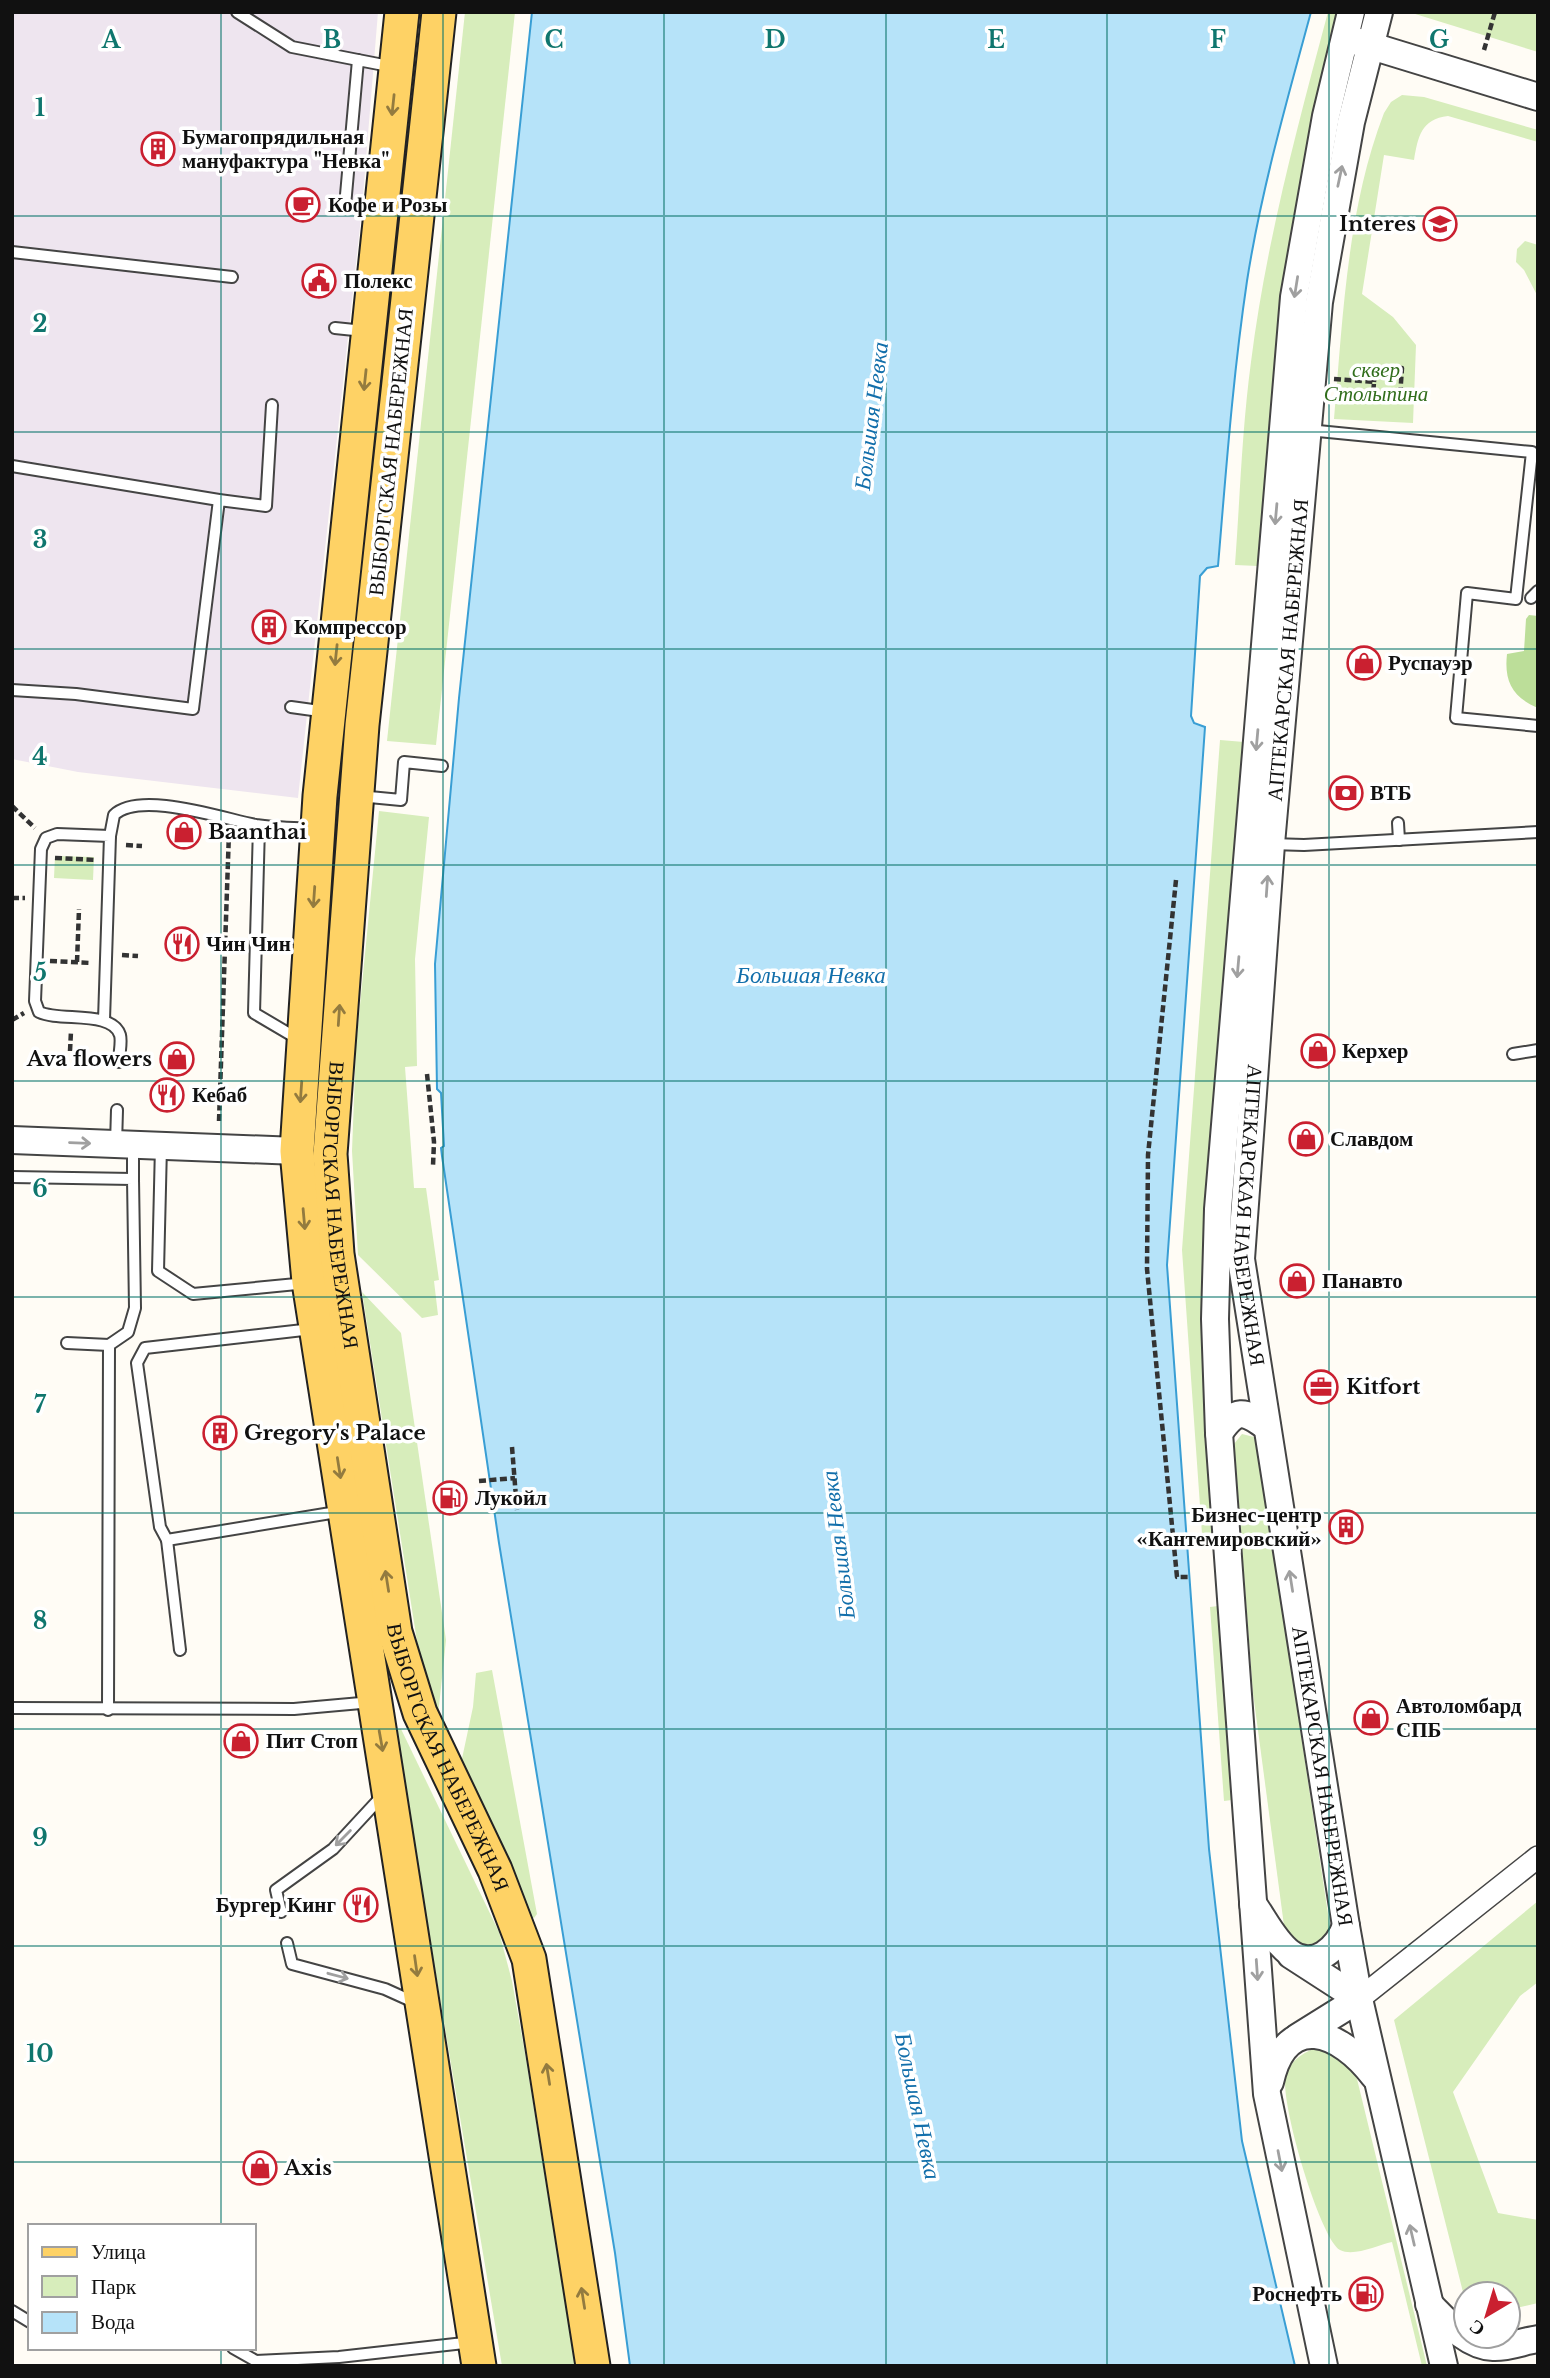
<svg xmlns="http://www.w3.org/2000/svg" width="1550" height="2378" viewBox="0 0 1550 2378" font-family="'Libre Baskerville',serif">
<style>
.industrial{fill:#eee5ef}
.green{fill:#d7edbb}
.forest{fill:#bcde99}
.water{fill:#b6e3f9;stroke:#399ed4;stroke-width:2}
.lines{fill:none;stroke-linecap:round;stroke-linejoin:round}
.service-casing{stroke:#444;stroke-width:14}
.minor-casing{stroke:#444;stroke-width:24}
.tertiary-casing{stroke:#444;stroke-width:30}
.primary-casing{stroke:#222;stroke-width:37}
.path{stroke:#333;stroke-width:4.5;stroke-dasharray:7 3.5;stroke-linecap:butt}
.service{stroke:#fff;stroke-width:10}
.minor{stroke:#fff;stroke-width:21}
.tertiary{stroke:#fff;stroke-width:26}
.primary{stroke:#fed265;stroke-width:33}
.oneway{stroke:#937b3f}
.oneway2{stroke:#a0a0a0}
.grid{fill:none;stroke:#0f766e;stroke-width:2;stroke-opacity:0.55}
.labels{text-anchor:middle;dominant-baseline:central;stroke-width:7;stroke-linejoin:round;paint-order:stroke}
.poi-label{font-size:21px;font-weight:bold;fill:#111;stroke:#fff;text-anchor:start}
.park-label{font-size:21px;font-style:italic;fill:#316e1c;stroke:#fff}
.street-label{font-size:21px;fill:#111;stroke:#fff}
.water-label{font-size:23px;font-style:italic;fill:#126fab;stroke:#fff}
.grid-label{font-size:23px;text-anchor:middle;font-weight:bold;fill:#0f766e;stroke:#fff;stroke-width:7;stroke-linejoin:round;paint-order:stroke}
</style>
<rect width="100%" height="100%" fill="#fffcf5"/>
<polygon class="industrial" points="12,12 378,12 362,208 298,798 78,772 12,759"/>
<g class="green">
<polygon points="465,12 515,12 436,745 387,741"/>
<path d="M1328,12H1339L1314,112L1281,294L1258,566L1235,565C1240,497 1242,429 1251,362C1266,243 1297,128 1328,12Z"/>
<polygon points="1538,12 1538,52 1412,13 1412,12"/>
<path d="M1402,95L1424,97L1538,130V142L1448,116C1421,119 1418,137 1414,160L1384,155L1362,294L1393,317L1416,345L1413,423L1334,419C1343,317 1347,209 1384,113L1391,102Z"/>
<polygon points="1525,241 1538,245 1538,297 1524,270 1516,262 1517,249"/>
<path d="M1220,740L1244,742L1204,1254C1200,1348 1206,1440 1214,1533L1202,1534L1182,1250Z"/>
<polygon points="379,811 429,817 415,959 417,1066 405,1067 414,1188 426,1188 439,1280 434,1281 438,1315 422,1318 358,1255 352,1151 356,1046"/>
<polygon points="55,856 94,857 93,880 54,878"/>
<polygon points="362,1292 401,1333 446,1640 437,1725 425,1692"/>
<polygon points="1242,1434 1254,1437 1257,1444 1330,1927 1330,1937 1309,1951 1285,1933 1253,1693 1234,1444"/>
<polygon points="1218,1606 1232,1800 1224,1801 1210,1607"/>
<polygon points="492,1670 537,1914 534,1918 529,1916 460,1768 473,1707 476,1673"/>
<polygon points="397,1729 401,1729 499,1932 512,1981 526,2059 575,2366 502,2366 395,1732"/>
<polygon points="1538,1901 1538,1982 1520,1996 1453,2092 1498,2213 1538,2220 1538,2303 1508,2310 1508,2294 1464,2296 1394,2020"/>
<path d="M1313,2049C1330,2048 1351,2062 1357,2079L1427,2366H1422L1392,2242C1378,2245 1354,2257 1340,2250C1320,2239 1278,2097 1286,2074C1291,2061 1301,2054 1313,2049Z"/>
</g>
<path class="forest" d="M1529,615L1538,616V708C1512,697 1504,681 1507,654L1524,651L1526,619Z"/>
<path class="water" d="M532,12H1311C1287,100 1261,191 1247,281C1233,375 1226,471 1218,566L1207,568L1200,576L1191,716L1194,723L1205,727L1167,1265L1209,1849L1242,2141L1295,2366H630L615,2253L499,1543L442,1156L441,1148L444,1146L441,1093L437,1089L435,964L459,698Z"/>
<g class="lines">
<defs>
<g id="service">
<polyline points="237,12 292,47 358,60"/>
<polyline points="345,206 358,60 394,67"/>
<polyline points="12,252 232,277"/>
<polyline points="335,328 364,331"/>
<polyline points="1308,430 1532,452 1516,599 1467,593 1456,718 1538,726"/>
<polyline points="12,466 219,500"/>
<polyline points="1531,598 1538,591"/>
<polyline points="12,690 76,694 193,709 219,500 266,506 272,405"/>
<polyline points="291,707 327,712"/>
<polyline points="359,796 401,800 404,762 442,766"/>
<polyline points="1398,823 1399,840"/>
<polyline points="259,826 254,1013 298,1039"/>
<path d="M110,836L114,815C140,790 224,819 256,825C275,828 296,828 316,829"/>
<polyline points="1271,844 1304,845 1538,832"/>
<path d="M104,1020L110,836L57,834L46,838L41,849L35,1001L39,1012C60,1022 112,1010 120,1035C122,1042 119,1054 119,1062"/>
<polyline points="1513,1054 1538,1050"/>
<polyline points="116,1144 117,1110"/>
<polyline points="133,1145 133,1179"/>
<polyline points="161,1146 158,1271 193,1294 307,1283"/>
<polyline points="12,1177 133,1179 135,1308 128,1332 109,1345 108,1710"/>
<polyline points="312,1329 145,1348 137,1363 160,1527 167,1540 343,1511"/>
<polyline points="67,1343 109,1345"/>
<polyline points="167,1540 180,1650"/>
<polyline points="12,1708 294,1709 372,1702"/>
<polyline points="281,1912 276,1890 333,1849 383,1795"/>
<polyline points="287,1943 292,1964 385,1989 416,2003"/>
<polyline points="12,2311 30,2322"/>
<polyline points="233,2348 256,2361 339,2357 473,2342"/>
</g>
<polyline id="minor" points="1359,1999 1538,1857"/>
<g id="tertiary">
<path id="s1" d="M1379,12L1351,122L1319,302L1271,844L1241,1259L1346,1926L1359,1999L1444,2366"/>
<polyline points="1355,41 1538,97"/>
<polyline points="12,1140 297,1151"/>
<path d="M1219,1433C1237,1408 1243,1410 1267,1427"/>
<path d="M1253,1904C1264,1919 1274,1941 1290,1953C1314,1971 1338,1948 1346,1926"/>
<polyline points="1291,1955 1359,1999"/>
<polyline points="1298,2037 1359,1999"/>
<path d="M1270,2082C1286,2010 1340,2031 1374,2076"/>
<path d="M1429,2304C1446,2321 1467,2346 1493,2347C1507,2348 1524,2341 1538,2339"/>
<polyline points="1324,2366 1267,2094 1219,1433 1215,1319 1218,1209 1294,297 1326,116 1351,12"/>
</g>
<g id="primary">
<polyline points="402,12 320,796 297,1151 309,1282 479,2366"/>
<path id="s2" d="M439,12L362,725L330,1154L337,1254L395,1632L420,1713L495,1870L529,1959L593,2366"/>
</g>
</defs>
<use href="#service" class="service-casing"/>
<use href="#minor" class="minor-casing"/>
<use href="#tertiary" class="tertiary-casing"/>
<use href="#primary" class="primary-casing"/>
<g class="path">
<polyline points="1484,50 1495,12"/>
<polyline points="1334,379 1374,382 1373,396 1400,397 1402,368 1375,367 1374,382"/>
<polyline points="12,806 35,828"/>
<polyline points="126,845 142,846"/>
<polyline points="55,858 96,860"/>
<polyline points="1176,880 1148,1155 1147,1269 1177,1577 1190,1577"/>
<polyline points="12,898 25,898"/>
<polyline points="122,955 138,956"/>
<polyline points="50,961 91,963"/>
<polyline points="77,962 79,909"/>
<polyline points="12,1020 24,1013"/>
<polyline points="70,1051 71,1031"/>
<polyline points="427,1074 434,1142 433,1166"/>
<polyline points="219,1121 229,832"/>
<polyline points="512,1447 517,1510"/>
<polyline points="479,1481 515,1478"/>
</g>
<use href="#service" class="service"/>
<use href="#minor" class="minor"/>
<use href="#tertiary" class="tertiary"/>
<use href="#primary" class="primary"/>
</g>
<defs><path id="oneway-shaft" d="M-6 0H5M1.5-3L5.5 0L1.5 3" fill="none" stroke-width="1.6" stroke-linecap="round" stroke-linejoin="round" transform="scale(1.75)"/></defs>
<g class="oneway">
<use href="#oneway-shaft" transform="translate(393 105) rotate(96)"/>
<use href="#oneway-shaft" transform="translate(365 380) rotate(96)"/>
<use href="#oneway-shaft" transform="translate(336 655) rotate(96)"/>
<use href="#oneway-shaft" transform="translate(314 897) rotate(94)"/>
<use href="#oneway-shaft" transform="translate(339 1015) rotate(-86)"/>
<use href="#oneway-shaft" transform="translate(301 1092) rotate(94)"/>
<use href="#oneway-shaft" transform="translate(304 1219) rotate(85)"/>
<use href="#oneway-shaft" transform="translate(339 1468) rotate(81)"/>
<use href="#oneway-shaft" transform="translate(387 1581) rotate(-99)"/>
<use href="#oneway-shaft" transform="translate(381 1741) rotate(80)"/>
<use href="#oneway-shaft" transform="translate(416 1966) rotate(82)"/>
<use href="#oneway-shaft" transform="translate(548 2074) rotate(-99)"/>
<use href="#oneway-shaft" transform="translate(583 2298) rotate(-99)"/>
</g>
<g class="oneway2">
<use href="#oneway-shaft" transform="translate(1340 176) rotate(-78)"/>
<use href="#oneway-shaft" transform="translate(1296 287) rotate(99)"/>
<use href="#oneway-shaft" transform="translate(1276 514) rotate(95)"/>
<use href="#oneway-shaft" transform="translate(1257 740) rotate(95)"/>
<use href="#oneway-shaft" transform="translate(1267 886) rotate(-86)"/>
<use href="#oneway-shaft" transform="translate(1238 967) rotate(95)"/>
<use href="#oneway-shaft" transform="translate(80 1143) rotate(2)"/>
<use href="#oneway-shaft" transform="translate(1291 1581) rotate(-99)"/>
<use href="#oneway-shaft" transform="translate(343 1838) rotate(135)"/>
<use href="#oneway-shaft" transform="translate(1257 1970) rotate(86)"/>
<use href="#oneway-shaft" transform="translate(338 1976) rotate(15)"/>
<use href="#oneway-shaft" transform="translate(1280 2161) rotate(79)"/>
<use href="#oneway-shaft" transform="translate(1412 2235) rotate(-103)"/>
</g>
<path class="grid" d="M221,12V2226M443,12V2366M664,12V2366M886,12V2366M1107,12V2366M1329,12V2366M12,216H1538M12,432H1538M12,649H1538M12,865H1538M12,1081H1538M12,1297H1538M12,1513H1538M12,1729H1538M12,1946H1538M12,2162H1538M221,2348V2366"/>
<defs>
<symbol id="building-ring" viewBox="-11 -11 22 22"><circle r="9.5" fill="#fff" stroke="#ca2030" stroke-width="1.5"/><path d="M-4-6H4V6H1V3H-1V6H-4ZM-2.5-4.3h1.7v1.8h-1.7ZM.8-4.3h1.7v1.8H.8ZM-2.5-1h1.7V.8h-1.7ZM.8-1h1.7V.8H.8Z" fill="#ca2030"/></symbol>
<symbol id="cafe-ring" viewBox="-11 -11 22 22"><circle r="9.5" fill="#fff" stroke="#ca2030" stroke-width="1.5"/><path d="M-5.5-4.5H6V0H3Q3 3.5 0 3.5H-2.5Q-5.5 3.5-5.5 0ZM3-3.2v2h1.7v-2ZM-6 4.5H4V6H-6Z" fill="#ca2030"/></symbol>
<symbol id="school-ring" viewBox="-11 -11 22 22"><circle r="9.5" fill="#fff" stroke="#ca2030" stroke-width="1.5"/><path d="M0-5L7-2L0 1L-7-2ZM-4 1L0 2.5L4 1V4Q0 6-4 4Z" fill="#ca2030"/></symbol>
<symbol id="civic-ring" viewBox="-11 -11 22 22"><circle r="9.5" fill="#fff" stroke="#ca2030" stroke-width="1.5"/><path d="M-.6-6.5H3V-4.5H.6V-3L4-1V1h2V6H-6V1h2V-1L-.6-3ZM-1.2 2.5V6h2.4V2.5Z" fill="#ca2030"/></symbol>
<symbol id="shop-ring" viewBox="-11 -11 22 22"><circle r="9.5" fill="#fff" stroke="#ca2030" stroke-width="1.5"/><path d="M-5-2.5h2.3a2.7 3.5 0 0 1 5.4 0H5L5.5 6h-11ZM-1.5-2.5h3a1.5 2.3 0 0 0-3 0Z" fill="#ca2030"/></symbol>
<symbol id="bank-ring" viewBox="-11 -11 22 22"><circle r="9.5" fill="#fff" stroke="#ca2030" stroke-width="1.5"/><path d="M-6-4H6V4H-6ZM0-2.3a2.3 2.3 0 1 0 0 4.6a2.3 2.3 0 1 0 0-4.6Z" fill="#ca2030"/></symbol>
<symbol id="restaurant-ring" viewBox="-11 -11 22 22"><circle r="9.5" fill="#fff" stroke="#ca2030" stroke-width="1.5"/><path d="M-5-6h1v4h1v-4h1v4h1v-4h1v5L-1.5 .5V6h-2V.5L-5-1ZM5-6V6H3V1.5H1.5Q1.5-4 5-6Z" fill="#ca2030"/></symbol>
<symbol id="office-ring" viewBox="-11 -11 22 22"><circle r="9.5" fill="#fff" stroke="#ca2030" stroke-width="1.5"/><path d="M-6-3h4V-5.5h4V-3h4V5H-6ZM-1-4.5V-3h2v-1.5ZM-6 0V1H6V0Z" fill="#ca2030"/></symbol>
<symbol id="fuel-ring" viewBox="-11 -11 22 22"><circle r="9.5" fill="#fff" stroke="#ca2030" stroke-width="1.5"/><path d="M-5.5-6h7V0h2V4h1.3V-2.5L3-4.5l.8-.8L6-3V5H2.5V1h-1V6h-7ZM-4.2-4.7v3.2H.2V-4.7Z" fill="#ca2030"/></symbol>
</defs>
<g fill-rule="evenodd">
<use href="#building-ring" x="139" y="130" width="38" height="38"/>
<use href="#cafe-ring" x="284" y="186" width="38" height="38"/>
<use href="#school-ring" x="1421" y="205" width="38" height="38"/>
<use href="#civic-ring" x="300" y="262" width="38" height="38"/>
<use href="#building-ring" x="250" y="608" width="38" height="38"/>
<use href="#shop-ring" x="1345" y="644" width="38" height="38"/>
<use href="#bank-ring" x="1327" y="774" width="38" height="38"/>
<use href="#shop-ring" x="165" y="813" width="38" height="38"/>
<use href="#restaurant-ring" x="163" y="925" width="38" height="38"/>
<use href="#shop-ring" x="1299" y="1032" width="38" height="38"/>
<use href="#shop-ring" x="158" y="1040" width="38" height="38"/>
<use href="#restaurant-ring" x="148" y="1076" width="38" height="38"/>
<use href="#shop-ring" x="1287" y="1120" width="38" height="38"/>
<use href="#shop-ring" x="1278" y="1262" width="38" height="38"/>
<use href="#office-ring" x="1302" y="1368" width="38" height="38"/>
<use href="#building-ring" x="201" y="1414" width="38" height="38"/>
<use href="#fuel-ring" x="431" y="1479" width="38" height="38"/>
<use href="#building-ring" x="1327" y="1508" width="38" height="38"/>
<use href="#shop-ring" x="1352" y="1699" width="38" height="38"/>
<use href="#shop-ring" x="222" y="1722" width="38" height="38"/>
<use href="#restaurant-ring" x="342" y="1886" width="38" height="38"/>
<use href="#shop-ring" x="241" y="2149" width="38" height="38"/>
<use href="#fuel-ring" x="1347" y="2275" width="38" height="38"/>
</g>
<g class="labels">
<g class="poi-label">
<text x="182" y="137">Бумагопрядильная<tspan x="182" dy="24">мануфактура "Невка"</tspan></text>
<text x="328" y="205">Кофе и Розы</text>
<text x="1416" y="224" text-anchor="end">Interes</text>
<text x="344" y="281">Полекс</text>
<text x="294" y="627">Компрессор</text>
<text x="1388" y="663">Руспауэр</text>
<text x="1370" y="793">ВТБ</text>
<text x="208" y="832">Baanthai</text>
<text x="206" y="944">Чин Чин</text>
<text x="1342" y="1051">Керхер</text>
<text x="152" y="1059" text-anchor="end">Ava flowers</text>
<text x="192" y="1095">Кебаб</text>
<text x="1330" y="1139">Славдом</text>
<text x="1322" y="1281">Панавто</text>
<text x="1346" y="1387">Kitfort</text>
<text x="244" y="1433">Gregory's Palace</text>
<text x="475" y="1498">Лукойл</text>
<text x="1322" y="1515" text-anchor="end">Бизнес-центр<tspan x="1322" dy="24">«Кантемировский»</tspan></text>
<text x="1396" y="1706">Автоломбард<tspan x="1396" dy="24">СПБ</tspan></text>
<text x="266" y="1741">Пит Стоп</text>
<text x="336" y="1905" text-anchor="end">Бургер Кинг</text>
<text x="284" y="2168">Axis</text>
<text x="1342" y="2294" text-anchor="end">Роснефть</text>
</g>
<g class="park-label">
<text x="1376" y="370">сквер<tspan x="1376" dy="24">Столыпина</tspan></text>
</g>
<g class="street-label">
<text transform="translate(391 452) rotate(-84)">ВЫБОРГСКАЯ НАБЕРЕЖНАЯ</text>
<text transform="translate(1288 650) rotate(-85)">АПТЕКАРСКАЯ НАБЕРЕЖНАЯ</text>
<text stroke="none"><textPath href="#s2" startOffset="1199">ВЫБОРГСКАЯ НАБЕРЕЖНАЯ</textPath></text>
<text stroke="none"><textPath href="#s1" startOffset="1213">АПТЕКАРСКАЯ НАБЕРЕЖНАЯ</textPath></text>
<text stroke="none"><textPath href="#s2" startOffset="1766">ВЫБОРГСКАЯ НАБЕРЕЖНАЯ</textPath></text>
<text stroke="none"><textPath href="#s1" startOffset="1780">АПТЕКАРСКАЯ НАБЕРЕЖНАЯ</textPath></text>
</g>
<g class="water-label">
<text transform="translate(871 416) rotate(-83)">Большая Невка</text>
<text x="811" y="975">Большая Невка</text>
<text transform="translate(838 1545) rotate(-97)">Большая Невка</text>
<text transform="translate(918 2106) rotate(78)">Большая Невка</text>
</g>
</g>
<g class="grid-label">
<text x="111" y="48">A</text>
<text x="332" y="48">B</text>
<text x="554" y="48">C</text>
<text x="775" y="48">D</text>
<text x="996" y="48">E</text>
<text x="1218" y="48">F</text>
<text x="1439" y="48">G</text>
<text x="40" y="116">1</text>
<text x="40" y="332">2</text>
<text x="40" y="548">3</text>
<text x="40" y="765">4</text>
<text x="40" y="981">5</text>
<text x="40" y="1197">6</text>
<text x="40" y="1413">7</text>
<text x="40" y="1629">8</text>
<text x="40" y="1846">9</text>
<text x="40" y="2062">10</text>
</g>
<rect width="1550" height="2378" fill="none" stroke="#111111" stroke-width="28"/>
<rect x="28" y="2224" width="228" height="126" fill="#ffffff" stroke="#a0a0a0" stroke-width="2"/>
<rect x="42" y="2247" width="35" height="10" fill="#fed265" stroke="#a0a0a0" stroke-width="2"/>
<text x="91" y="2259" font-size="21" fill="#111111">Улица</text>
<rect x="42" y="2276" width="35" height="21" fill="#d7edbb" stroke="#a0a0a0" stroke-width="2"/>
<text x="91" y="2294" font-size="21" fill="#111111">Парк</text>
<rect x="42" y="2312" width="35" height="21" fill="#b6e3f9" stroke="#a0a0a0" stroke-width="2"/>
<text x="91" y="2329" font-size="21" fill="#111111">Вода</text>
<g transform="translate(1487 2315) rotate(218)"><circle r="33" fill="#ffffff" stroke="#a0a0a0" stroke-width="2"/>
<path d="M0-5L12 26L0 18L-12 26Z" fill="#ca2030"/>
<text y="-10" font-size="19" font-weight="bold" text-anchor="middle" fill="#111111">С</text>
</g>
</svg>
